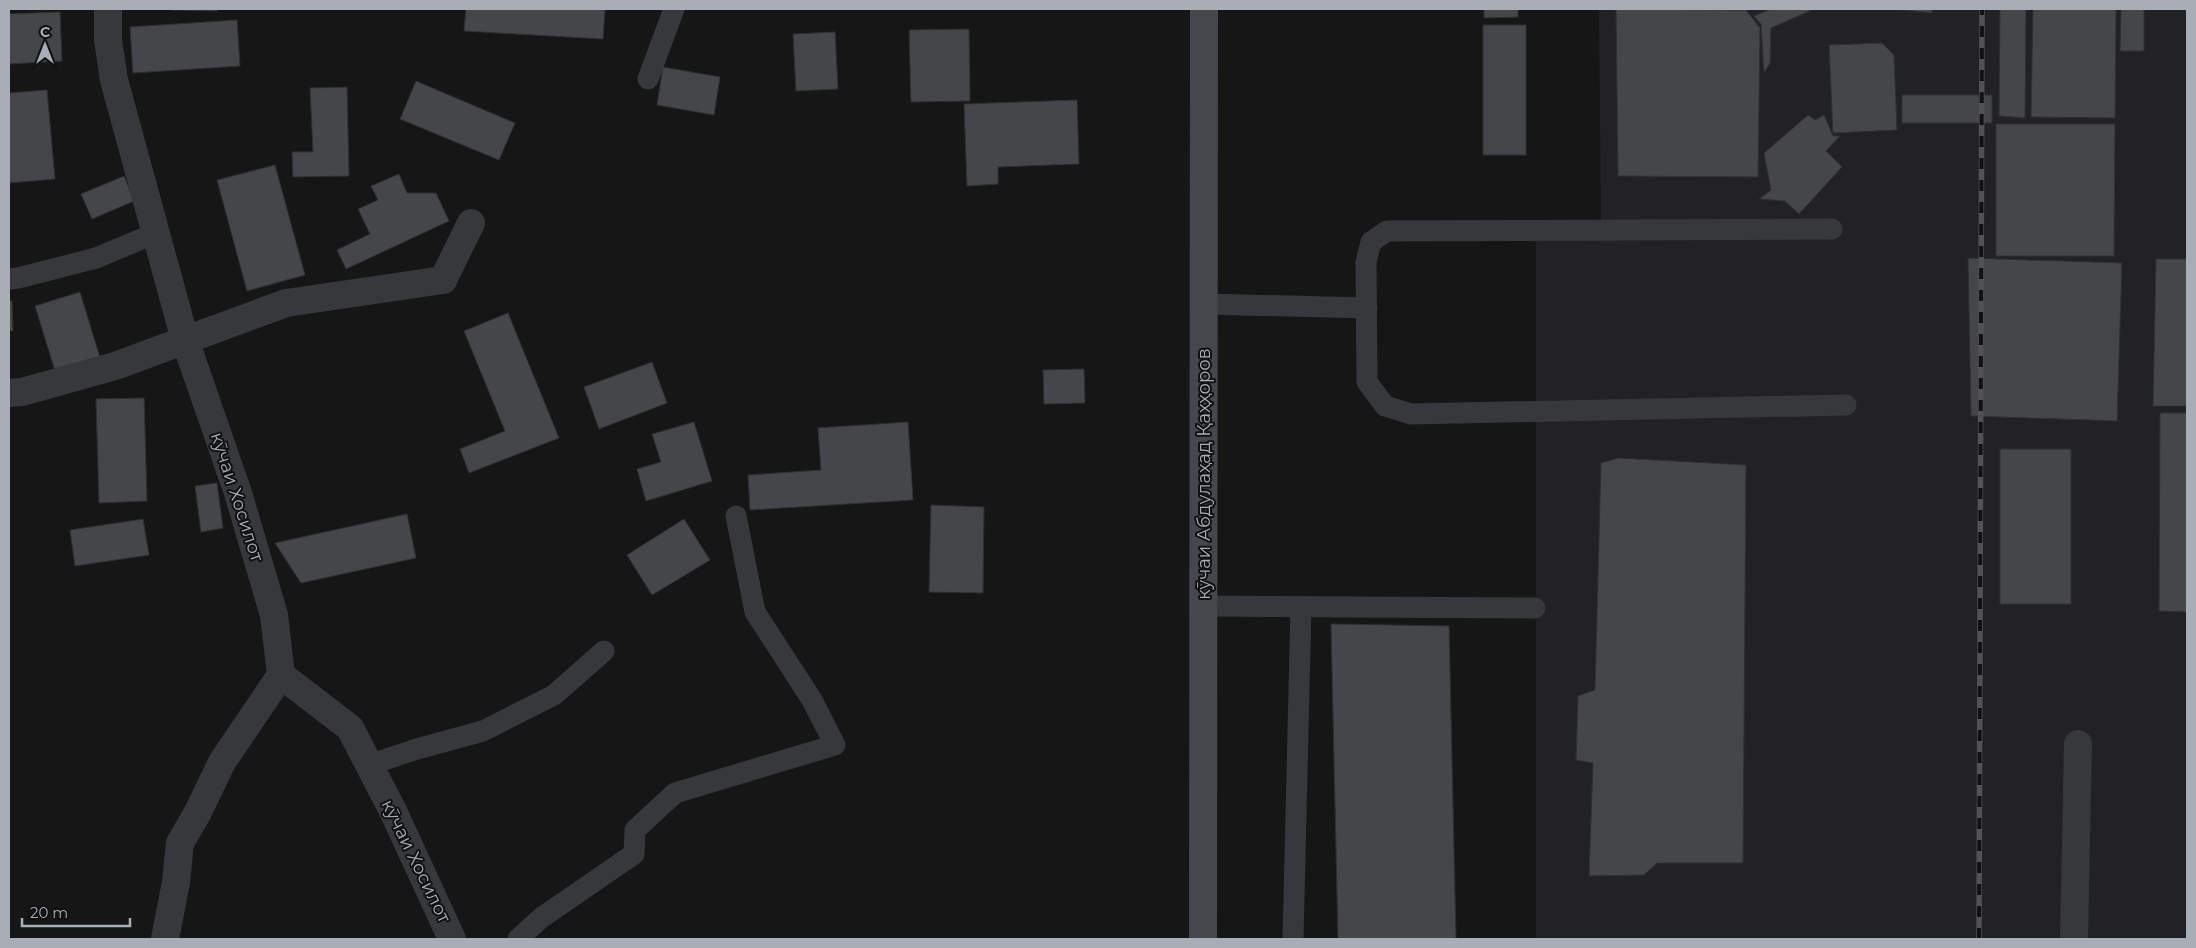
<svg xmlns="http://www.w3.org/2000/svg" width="2196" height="948" viewBox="0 0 2196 948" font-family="Montserrat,sans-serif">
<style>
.built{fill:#222224}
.building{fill:#45464a;stroke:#303033}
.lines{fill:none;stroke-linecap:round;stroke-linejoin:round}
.lane{stroke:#37383c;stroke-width:21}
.street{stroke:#37383c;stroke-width:28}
.secondary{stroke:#45474c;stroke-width:28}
.rail-casing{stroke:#505257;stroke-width:5.5}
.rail{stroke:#111112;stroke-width:4;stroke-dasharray:11;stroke-linecap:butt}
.labels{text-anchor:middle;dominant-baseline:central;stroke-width:4;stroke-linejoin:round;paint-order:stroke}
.street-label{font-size:18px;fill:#a9adb6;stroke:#111112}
</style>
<rect width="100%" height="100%" fill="#161617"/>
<polygon class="built" points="1599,9 2187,9 2187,939 1536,939 1536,226 1601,225"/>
<g class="building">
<polygon points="171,9 217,9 217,11 171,10"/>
<polygon points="466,9 605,9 603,39 464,31"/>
<polygon points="1484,9 1518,9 1518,17 1484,18"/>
<polygon points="1616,9 1746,10 1760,28 1758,177 1618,176"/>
<polygon points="1771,9 1814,9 1771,28 1770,63 1764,73 1761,24 1754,16"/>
<polygon points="1892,9 1932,9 1932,13"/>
<polygon points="2000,9 2026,9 2025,118 1999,116"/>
<polygon points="2033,9 2116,9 2115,118 2031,117"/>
<polygon points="2121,9 2144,9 2144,51 2120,51"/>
<polygon points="60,12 62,61 9,64 9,14"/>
<polygon points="237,20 240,66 133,73 130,27"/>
<rect x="1483" y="25" width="43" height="130"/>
<polygon points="969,29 970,101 911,102 909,30"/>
<polygon points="835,32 838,89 796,91 793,34"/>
<polygon points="1882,43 1894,55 1897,130 1833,133 1829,45"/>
<polygon points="663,67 720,77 714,115 657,105"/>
<polygon points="416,81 515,123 499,160 400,119"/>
<polygon points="347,87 349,176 293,177 292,152 313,152 310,88"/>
<polygon points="47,90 55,179 9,183 9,93"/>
<rect x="1902" y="95" width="90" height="28"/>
<polygon points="1077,100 1079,164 998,167 998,184 967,186 964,104"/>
<polygon points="1808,115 1815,120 1824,115 1833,136 1840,136 1826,151 1842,167 1799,214 1785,201 1759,199 1771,190 1764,153"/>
<polygon points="1996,124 2115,124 2114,256 1996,256"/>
<polygon points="275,165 305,275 247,291 217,180"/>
<polygon points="399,174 407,193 436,193 449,221 346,269 337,250 370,234 358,209 378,200 371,186"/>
<polygon points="124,176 134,201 92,219 81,194"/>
<polygon points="1968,258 2122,263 2117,421 1971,416"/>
<polygon points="2156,259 2187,259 2187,406 2153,406"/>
<polygon points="80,292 101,361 56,374 35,306"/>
<polygon points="9,301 12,301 13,331 9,331"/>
<polygon points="508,313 559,438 469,473 460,449 505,431 464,331"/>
<polygon points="652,362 667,403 599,429 584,387"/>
<polygon points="1084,369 1085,403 1044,404 1043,370"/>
<polygon points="144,398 147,501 99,503 96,399"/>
<polygon points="2160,413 2187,413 2187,612 2159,611"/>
<polygon points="694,422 712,481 646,501 637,469 661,462 652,434"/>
<polygon points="908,422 913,500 750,510 748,475 821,470 818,428"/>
<rect x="2000" y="449" width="71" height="155"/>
<polygon points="1618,458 1746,465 1743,863 1657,863 1644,875 1589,876 1593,763 1576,760 1578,696 1595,690 1601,463"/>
<polygon points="217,483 223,528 201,532 195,486"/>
<polygon points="931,505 984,507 983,593 929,592"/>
<polygon points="407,514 416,558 301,583 275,543"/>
<polygon points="143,519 149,555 75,566 70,530"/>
<polygon points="684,519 710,560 652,595 627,555"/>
<polygon points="1331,624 1449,626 1456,939 1338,939"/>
</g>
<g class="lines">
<g class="lane">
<polyline points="648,79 674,9"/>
<polyline points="1832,229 1387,231 1371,242 1366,262 1367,382 1385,406 1411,414 1846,405"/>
<polyline points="9,279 18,278 96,258 156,233"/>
<polyline points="1204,304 1367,308"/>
<polyline points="1203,606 1535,608"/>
<polyline points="369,765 417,749 483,731 554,695 604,651"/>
<polyline points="518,939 541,918 634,854 635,830 675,793 835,745 812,700 755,612 736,516"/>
<polyline points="1293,939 1301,607"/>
</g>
<g class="street">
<polyline points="108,9 108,40 114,80 185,340 238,493 274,615 281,675 350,728 394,813 452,939"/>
<polyline points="9,393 22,392 115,366 286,303 443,280 471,223"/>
<polyline points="165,939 176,882 180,843 198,812 222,762 281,675"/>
<polyline points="2074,939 2078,744"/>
</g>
<polyline class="secondary" points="1203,939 1204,9"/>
<defs>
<polyline id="rail" points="1979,939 1982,9"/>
</defs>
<use href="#rail" class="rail-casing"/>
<use href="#rail" class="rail"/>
</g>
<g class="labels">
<g class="street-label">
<text transform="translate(1204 474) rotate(-90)">кӯчаи Абдулаҳад Қаҳҳоров</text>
<text transform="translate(237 497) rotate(72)">кӯчаи Хосилот</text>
<text transform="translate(416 861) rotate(64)">кӯчаи Хосилот</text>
</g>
</g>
<rect width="2196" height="948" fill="none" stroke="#a9adb6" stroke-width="20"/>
<g transform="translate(45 45)" stroke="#111112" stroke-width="4" paint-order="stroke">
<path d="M0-4L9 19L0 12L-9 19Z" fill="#a9adb6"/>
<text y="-8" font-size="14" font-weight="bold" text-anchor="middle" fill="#a9adb6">С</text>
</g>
<path d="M22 918v8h108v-8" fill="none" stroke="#a9adb6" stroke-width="2.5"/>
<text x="30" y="918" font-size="15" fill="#a9adb6" stroke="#111112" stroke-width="4" paint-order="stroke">20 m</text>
</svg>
